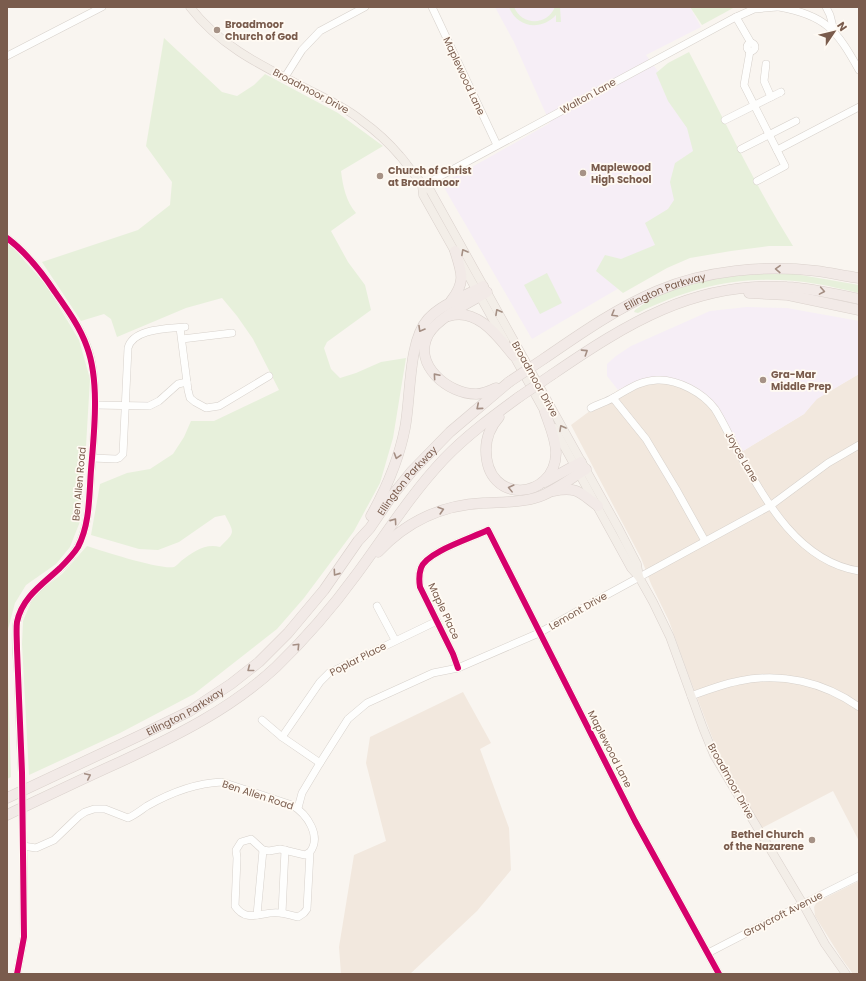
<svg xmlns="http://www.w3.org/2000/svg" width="866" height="981" viewBox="0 0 866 981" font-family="Poppins,sans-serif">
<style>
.residential{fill:#f2e8de}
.education{fill:#f6eef6}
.green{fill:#e7f0db}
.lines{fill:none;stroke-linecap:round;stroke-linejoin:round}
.minor-casing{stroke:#d7d1cb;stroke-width:8}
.major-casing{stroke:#dad1cc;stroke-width:9}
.highway-casing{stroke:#dad1cc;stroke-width:11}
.minor{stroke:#fefefd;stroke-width:7}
.major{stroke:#f3eee8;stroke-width:8}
.highway{stroke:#f2eae7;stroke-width:10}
.minor-bridge-casing{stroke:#d7d1cb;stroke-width:8;stroke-linecap:butt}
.highway-bridge-casing{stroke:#dad1cc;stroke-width:11;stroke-linecap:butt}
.minor-bridge{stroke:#fefefd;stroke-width:7}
.highway-bridge{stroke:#f2eae7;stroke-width:10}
.cycleway-casing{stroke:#fffaf3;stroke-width:8}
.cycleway{stroke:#d6006c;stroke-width:6}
.oneway{stroke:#a48f83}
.oneway2{stroke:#a48e83}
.poi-dot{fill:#a69286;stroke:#fffaf3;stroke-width:1.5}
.labels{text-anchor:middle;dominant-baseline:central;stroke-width:3.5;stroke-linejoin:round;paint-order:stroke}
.poi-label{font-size:10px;font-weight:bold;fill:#7a5c4d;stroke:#fffaf3;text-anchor:start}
.street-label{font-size:10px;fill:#7a5c4d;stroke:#fffaf3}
</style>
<rect width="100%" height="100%" fill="#f9f5f0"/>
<g class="residential">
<polygon points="859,374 859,841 833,791 762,828 720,758 687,671 669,621 651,584 641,558 571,425 618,390 635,382 667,377 697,388 715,404 743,451 804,414 816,399"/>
<polygon points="463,692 491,743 480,749 509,828 511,870 477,911 410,974 341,974 339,947 354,855 386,841 366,763 370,737"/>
<polygon points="859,881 859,974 853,974 842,959 815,916 814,907 817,902"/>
</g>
<g class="education">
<polygon points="495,7 690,7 701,27 646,55 657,70 691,129 702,161 655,267 532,339 442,184 550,123 514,42"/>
<polygon points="747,307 787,308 859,321 859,374 817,399 804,414 743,451 715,404 697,388 685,383 635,382 618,390 607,376 607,364 616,356 631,346 710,311"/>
</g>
<g class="green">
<path d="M509,7H514C522,26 547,26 555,7H560L561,22H556V15C541,31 517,28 509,7Z"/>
<polygon points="690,7 735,7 702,25"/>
<path d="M164,38L222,92L237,96L254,85L265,74L338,113L383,146L341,171C343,187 346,201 356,213L331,231L348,262L365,285L371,310L327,342L324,348L331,369L340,378L356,373L381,362L406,358L393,438L380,483L354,531L304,598L277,629L194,694L120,733L29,775L22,644L23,621L31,602L41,590L62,574L87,546C102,551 161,570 174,567C176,566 179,563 181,561C193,552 205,543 220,547C235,532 235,534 225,515L215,517L179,542L158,550L139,549L91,535L100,484L127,473L150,469L173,454L184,437L191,421H214L279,390L253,339L237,316L222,298L186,308L117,337L111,319L104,314L81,321L42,262L138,230L170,205L172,182L146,146Z"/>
<path d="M689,52C723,117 754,184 793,246H769L731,251L690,258L667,268L623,293L596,271L605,255L621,259L655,245L645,223L668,209L674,200L670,182L675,163L693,151L687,128L668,101L656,73L668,63Z"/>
<polygon points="7,241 46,285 79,340 90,379 84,480 81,519 70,547 56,564 26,585 15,603 7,633"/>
<path d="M759,272L789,273L859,285V293C845,290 831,286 817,284C751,273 697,284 638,313L634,312L635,310C671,283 716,278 759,272Z"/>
<polygon points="547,273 562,303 540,314 524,285"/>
<polygon points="7,643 11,777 7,779"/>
</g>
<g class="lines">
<defs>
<g id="minor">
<polyline points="432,7 497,145"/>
<path d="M779,7C825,15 837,30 859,70"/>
<polyline points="826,7 830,15 834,31"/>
<polyline points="736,17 751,43"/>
<circle cx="751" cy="47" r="4"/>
<polyline points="750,51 744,85 785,166 757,181"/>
<polyline points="7,56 102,7"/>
<polyline points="766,64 764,81 771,97"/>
<polyline points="285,77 302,50 320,31 365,7"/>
<polyline points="725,120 781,92"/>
<polyline points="741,149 796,121"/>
<polyline points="777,150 859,107"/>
<polyline points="422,186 734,18 754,9 777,7"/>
<path d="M7,238C27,253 41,271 55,292C66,309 80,326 87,346C100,379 94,436 91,472C89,497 90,525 77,548C61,576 24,588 17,622C14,638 17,657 18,673C19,706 20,739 22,772"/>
<polyline points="180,328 188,390 190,398 195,402 206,408 219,406 269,376"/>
<polyline points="182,339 232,333"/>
<polyline points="613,398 646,439 676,489 705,541"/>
<polyline points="95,405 149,406 159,401 178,384 187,382"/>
<path d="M591,408C598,404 606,402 613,398C629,389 638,381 657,380C678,379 703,393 715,409C722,420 728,433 734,444C762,494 795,561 859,571"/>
<path d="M92,458L116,459L119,458L123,454L128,348C133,328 168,329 185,327"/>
<polyline points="377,606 395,640"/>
<path d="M458,668L453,654L420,587C419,581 419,574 421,568C426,552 472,538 488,530L635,821L719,974"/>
<path d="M691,696C707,690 723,684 739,681C781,672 824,682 859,707"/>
<polyline points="262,720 282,737 320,763"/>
<polyline points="282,737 320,682 329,673 437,621"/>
<polyline points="298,808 302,793 320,763 348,719 367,703 433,673 458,668 539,633 590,604 770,506 828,463 859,445"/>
<path d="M23,846L36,848L54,840L79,816L85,812L94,809H105L128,818C135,815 141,810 147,806C170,793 195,783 222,782L292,805C307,814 322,836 310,852L307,909L304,913L298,917C292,916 285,913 279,913C262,911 247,924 235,906L237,858L236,850L241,842L251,839L263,850L269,851L280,849L305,855L310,852"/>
<polyline points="282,913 285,850"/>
<polyline points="257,915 263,850"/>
<polyline points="708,953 803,904 859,876"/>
<polyline points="17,974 24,937 23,830"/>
</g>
<g id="major">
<path d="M190,7C222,49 269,69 315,93C331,101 348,109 362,121C376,131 389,143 400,156C410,167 417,182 430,190L619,529L637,564L639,577"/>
<polyline points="422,186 423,195 505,341"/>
<polyline points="511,351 547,416"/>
<polyline points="554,428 631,568 639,577 653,602 670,637 703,728 714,755 803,904 825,944 846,974"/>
</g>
<g id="highway">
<path d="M487,292C470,302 437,318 428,335C413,365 448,394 476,394C482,394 490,391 496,388"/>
<polyline points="749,293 788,295 859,310"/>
<path d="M451,301C466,282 462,273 455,251"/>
<path d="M449,316C478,307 499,338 514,356"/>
<path id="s1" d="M545,358C580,334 617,308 657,291C706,270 764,265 817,271C831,273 845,276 859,278"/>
<path d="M553,374C626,324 695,281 787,287C811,288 835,294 859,299"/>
<path d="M499,417C491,426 486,438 486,450C486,506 555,500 556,453C556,439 549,424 545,412"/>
<polyline points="545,482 581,462"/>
<path d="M553,491C578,486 580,493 598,506"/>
<path d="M371,516C386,489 399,459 405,428C411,397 408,341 428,319C443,303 466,296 483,286"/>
<path d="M378,552C406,522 442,505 483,503C500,502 519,503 535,498C551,494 571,478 586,469"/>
<path id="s2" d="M7,798L143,734L190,711L231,684L259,662L288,633L324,590L358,541L370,528L391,497L412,471L450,432L509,382"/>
<path d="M7,815C45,797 82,779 120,762C176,736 231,709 276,667C305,639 332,608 356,575C385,536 410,495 444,459C466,436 493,416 519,397"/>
</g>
</defs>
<use href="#minor" class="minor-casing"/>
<use href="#major" class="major-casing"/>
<use href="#highway" class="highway-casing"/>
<use href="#minor" class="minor"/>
<use href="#major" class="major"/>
<use href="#highway" class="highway"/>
<defs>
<polyline id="minor-bridge" points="22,772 23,830"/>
<g id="highway-bridge">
<polyline points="509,382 545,358"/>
<polyline points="519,397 553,374"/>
</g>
</defs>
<use href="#minor-bridge" class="minor-bridge-casing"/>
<use href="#highway-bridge" class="highway-bridge-casing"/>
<use href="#minor-bridge" class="minor-bridge"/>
<use href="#highway-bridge" class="highway-bridge"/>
<defs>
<g id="cycleway">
<path d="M7,238C27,253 41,271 55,292C67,309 80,327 87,347C100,382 94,433 91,470C89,496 90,524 78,547C73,555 66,562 60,568C43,584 22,597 17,622C16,630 17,640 17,649L22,772L24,937L17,974"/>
<path d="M458,668L453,654L420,587C419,581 419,574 421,568C426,552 472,538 488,530L635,821L719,974"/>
</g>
</defs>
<use href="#cycleway" class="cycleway-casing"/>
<use href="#cycleway" class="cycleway"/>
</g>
<defs><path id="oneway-chevron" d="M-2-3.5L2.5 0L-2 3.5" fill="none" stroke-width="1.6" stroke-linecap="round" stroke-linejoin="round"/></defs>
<g class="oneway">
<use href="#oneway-chevron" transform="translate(464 252) rotate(-119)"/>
<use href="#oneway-chevron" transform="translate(498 312) rotate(-119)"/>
<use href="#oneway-chevron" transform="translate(562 428) rotate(-119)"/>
</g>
<g class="oneway2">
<use href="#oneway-chevron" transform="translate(778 269) rotate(-178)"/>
<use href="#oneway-chevron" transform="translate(822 291) rotate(10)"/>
<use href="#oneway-chevron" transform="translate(614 314) rotate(150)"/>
<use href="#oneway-chevron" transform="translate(421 329) rotate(120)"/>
<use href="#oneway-chevron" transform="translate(585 352) rotate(-33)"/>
<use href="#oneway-chevron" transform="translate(436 376) rotate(-131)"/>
<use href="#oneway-chevron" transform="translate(479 407) rotate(140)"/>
<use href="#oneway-chevron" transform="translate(397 456) rotate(107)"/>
<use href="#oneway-chevron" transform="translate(511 488) rotate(-166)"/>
<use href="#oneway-chevron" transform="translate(441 510) rotate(-17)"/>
<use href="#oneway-chevron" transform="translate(394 521) rotate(-55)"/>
<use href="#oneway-chevron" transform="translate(336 573) rotate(125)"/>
<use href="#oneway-chevron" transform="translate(297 646) rotate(-46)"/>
<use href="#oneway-chevron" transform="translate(250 669) rotate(142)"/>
<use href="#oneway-chevron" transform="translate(88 776) rotate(-25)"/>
</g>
<g class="poi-dot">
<circle cx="217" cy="30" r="4"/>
<circle cx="583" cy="173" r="4"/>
<circle cx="380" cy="176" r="4"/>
<circle cx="763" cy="380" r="4"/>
<circle cx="812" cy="840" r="4"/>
</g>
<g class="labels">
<g class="poi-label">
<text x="225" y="24">Broadmoor<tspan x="225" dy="12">Church of God</tspan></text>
<text x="591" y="167">Maplewood<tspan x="591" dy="12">High School</tspan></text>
<text x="388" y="170">Church of Christ<tspan x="388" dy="12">at Broadmoor</tspan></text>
<text x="771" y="374">Gra-Mar<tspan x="771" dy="12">Middle Prep</tspan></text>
<text x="804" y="834" text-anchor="end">Bethel Church<tspan x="804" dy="12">of the Nazarene</tspan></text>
</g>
<g class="street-label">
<text transform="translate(464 76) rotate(65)">Maplewood Lane</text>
<text transform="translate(311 91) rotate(28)">Broadmoor Drive</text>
<text transform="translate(588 96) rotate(-29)">Walton Lane</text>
<text stroke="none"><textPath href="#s1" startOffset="138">Ellington Parkway</textPath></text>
<text transform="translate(535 379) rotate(61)">Broadmoor Drive</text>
<text transform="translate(742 457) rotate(60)">Joyce Lane</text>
<text stroke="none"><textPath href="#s2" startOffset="522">Ellington Parkway</textPath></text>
<text transform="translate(79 484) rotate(-85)">Ben Allen Road</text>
<text transform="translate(444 611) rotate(65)">Maple Place</text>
<text transform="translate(578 611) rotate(-30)">Lemont Drive</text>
<text transform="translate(358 659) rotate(-27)">Poplar Place</text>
<text stroke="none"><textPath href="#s2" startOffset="198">Ellington Parkway</textPath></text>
<text transform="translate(610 749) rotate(63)">Maplewood Lane</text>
<text transform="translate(731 781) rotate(61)">Broadmoor Drive</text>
<text transform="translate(258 795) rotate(18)">Ben Allen Road</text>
<text transform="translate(783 914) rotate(-27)">Graycroft Avenue</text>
</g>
</g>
<rect width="866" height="981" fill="none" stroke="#7a5c4d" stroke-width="16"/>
<g transform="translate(834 32) rotate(55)" stroke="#fffaf3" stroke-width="3" paint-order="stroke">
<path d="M0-3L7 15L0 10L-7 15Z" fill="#7a5c4d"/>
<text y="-6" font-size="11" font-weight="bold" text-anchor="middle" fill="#7a5c4d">N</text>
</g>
</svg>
